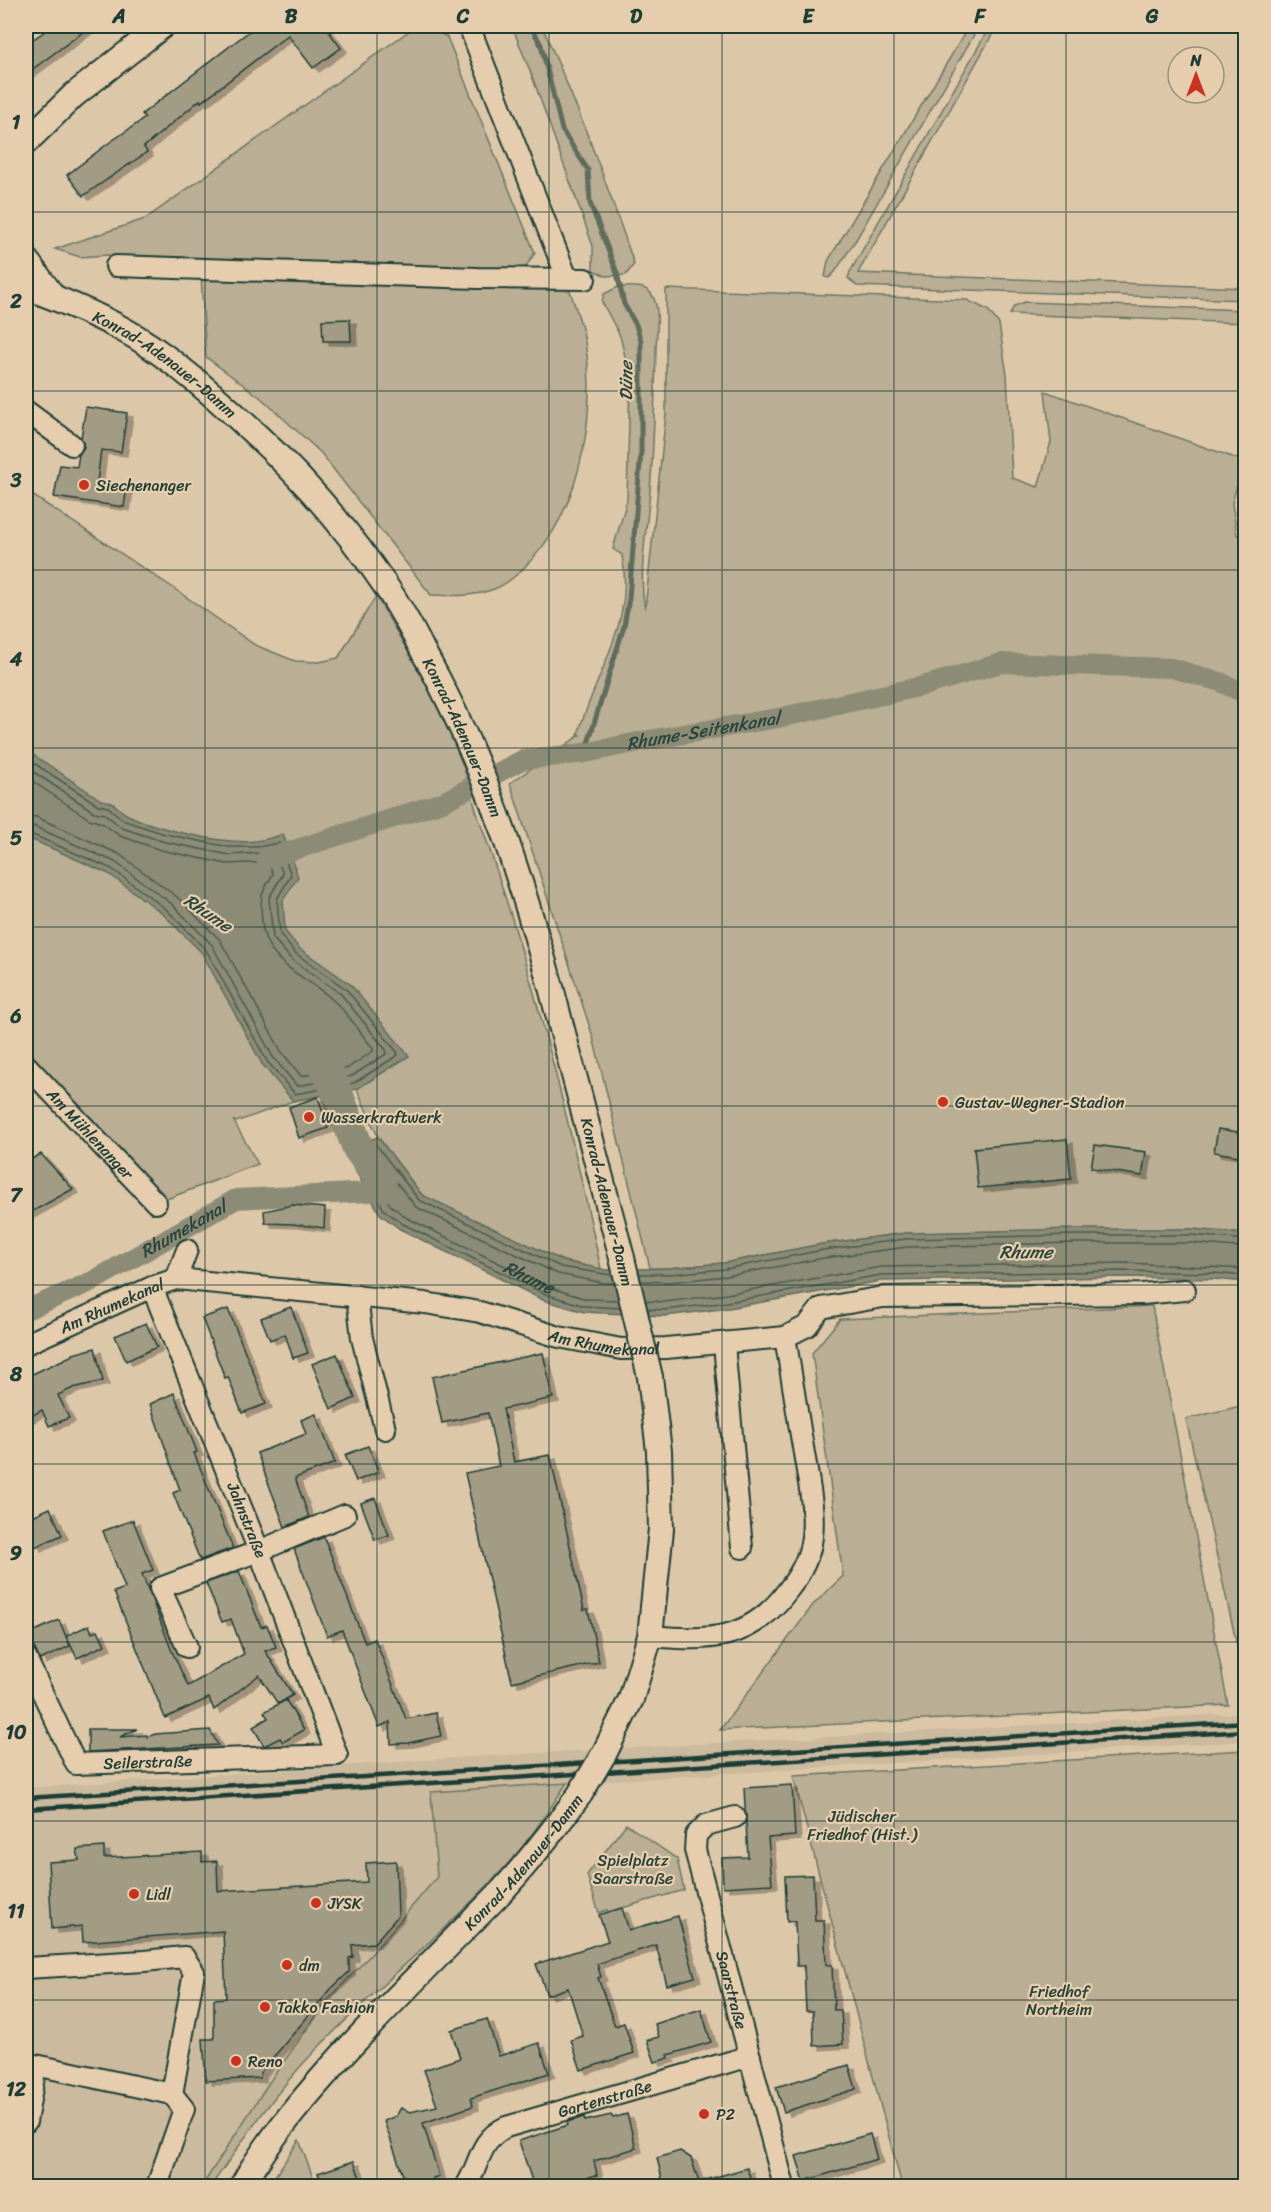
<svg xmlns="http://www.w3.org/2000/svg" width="1271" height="2212" viewBox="0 0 1271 2212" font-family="Sriracha,sans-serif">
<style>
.built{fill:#cbba9e}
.green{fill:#baae94;stroke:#6c7664;stroke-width:1.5}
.water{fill:#8b8b76;stroke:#606c5c;stroke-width:1.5}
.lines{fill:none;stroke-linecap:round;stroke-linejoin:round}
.shore{stroke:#4a5c4e;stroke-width:1.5}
.stream{stroke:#606c5c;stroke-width:5}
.canal{stroke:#8b8b76;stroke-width:20}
.river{stroke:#8b8b76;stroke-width:32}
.building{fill:#a29c85;stroke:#1f3d34;stroke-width:1.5;filter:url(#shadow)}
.minor-casing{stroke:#1f3d34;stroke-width:24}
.major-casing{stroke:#1f3d34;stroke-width:28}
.minor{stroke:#e5cdae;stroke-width:20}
.major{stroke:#e5cdae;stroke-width:24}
.rail{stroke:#1f3d34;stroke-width:4.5}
.major-bridge-casing{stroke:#1f3d34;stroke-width:28;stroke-linecap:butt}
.major-bridge{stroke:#e5cdae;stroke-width:24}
.grid{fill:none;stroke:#1f3d34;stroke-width:1.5;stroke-opacity:0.55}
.poi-dot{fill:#c8321e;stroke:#e5cdae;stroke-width:2}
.labels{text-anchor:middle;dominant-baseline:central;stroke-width:4.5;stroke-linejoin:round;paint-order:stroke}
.street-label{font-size:16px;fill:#1f3d34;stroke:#e5cdae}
.poi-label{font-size:16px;fill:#1f3d34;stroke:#e5cdae;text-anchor:start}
.park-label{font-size:16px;fill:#274339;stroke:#e5cdae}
.water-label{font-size:18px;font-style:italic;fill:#2a453b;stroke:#e5cdae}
.neatline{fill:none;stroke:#1f3d34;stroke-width:2}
.grid-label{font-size:20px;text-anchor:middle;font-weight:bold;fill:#1f3d34}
</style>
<defs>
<filter id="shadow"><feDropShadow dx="6" dy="4" stdDeviation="0" flood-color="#0004"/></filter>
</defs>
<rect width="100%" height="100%" fill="#ddc7a9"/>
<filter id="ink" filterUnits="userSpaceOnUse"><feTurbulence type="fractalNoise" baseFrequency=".0167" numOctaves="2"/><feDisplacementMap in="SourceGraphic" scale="12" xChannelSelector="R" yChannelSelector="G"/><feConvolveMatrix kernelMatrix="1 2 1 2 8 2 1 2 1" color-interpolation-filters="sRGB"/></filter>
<g filter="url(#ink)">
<polygon class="built" points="1245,1713 1245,1741 431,1792 437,1877 375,1950 327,2001 270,2081 202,2186 26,2186 26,1788 454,1758"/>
<g class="green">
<polygon points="416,26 426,26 447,37 535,253 522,272 155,260 107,255 80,257 55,249 145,219"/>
<path d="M512,26H542C577,104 607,183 634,264L626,275L606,276L593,270V246L532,76Z"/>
<polygon points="969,26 979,26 857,238 835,272 829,278 825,277 828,261"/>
<polygon points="990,26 997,26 858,273 1245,288 1245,300 857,286 848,278 850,272"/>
<path d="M201,276L569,288C574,303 579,317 583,332C599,403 583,504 533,558C523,569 509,584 494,589C473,597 453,596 431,595L321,453L261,398L206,357Z"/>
<path d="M618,287C629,287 645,284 652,295C661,309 656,334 656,350C655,397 654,444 650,491C647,530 638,570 645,609L666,413V289L967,300L988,310L999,324L1007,375L1012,478L1038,487L1051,442L1045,391L1244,461L1232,503L1237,535L1246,540L1245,1234L1192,1229L906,1233L822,1244L724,1263L668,1268H650L593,1037L510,783L580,735L578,734C596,672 635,622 622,555L613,549L627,500L630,376L620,336L602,302L604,294Z"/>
<polygon points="1025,302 1245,310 1245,323 1010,314 1014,306"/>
<path d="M26,491L169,585L255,645L295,661L319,662L338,658L376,596C406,648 438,701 460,757C467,775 471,795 477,813C530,962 568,1114 601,1269L563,1261L422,1195L378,1137L357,1089L293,1101L236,1122L233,1120L258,1164L156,1203L26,1065Z"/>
<polygon points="1152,1306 1228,1705 720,1730 813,1605 843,1576 812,1353 840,1319"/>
<polygon points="1245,1405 1246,1405 1245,1681 1186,1419"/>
<polygon points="1245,1750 1245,2186 902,2186 793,1776"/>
<path d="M567,1783C550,1808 534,1834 514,1857C451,1928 376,1987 311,2055C273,2095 242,2142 211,2186H202L270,2081L327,2001L375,1950L437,1877L431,1792Z"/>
<polygon points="626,1824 677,1859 684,1890 608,1912 607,1910 599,1913 587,1875"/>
<polygon points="299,2140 316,2186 268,2186 270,2184"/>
</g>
<g class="water">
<path d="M26,750L101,800C116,801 116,809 128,815C156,829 225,845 256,841C265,840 275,837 283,834L298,877L283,900L285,931L299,948L350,984L409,1056L357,1089L293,1101L262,1064L202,953L162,913L109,874L26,837Z"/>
<polygon points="378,1137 422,1195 563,1261 606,1270 668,1268 724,1263 822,1244 906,1233 1077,1229 1192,1229 1245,1234 1245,1282 1213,1279 1126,1277 881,1281 729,1308 665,1316 584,1312 543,1300 400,1229 380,1214 343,1149"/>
</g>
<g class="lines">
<g class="shore">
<polyline points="26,758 98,805 108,807 125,821 165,834 229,847 257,847 279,843 291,875 277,899 280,934 295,953 346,989 397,1052 398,1055 354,1083 295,1094 267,1061 206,950 166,909 112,869 26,832"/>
<polyline points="26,767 94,812 105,814 122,828 165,842 230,855 274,852 283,874 269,898 273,938 291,959 341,994 386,1050 386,1054 352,1076 297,1086 273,1057 212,945 172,904 115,862 33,826 26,825"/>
<path d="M26,777L89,819L102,823L120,836L161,850L227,864L268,862L273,874C260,895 260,897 262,922C265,966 307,975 334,1001C349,1014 360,1033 373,1048V1051L348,1068L301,1076L281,1051L220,940L177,897L119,854L36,817L26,816"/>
<polyline points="640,1274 669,1274 725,1269 823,1250 906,1239 1077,1235 1192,1235 1246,1240"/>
<polyline points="612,1275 561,1267 419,1200 376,1145 354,1153 384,1210 403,1224 545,1294 585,1306 620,1308"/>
<polyline points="641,1281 669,1282 726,1276 824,1258 907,1247 1077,1243 1192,1243 1246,1248"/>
<path id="s1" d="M614,1283H604L558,1274L416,1207L374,1154L365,1157L390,1205L407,1218L548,1287L586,1299L618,1300"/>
<polyline points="646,1301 665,1302 727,1294 881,1267 1126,1263 1246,1269"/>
<polyline points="648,1309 665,1310 728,1302 881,1275 1126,1271 1213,1273 1246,1276"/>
</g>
<polyline class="stream" points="531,26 541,45 562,130 588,170 590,203 617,273 624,304 636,325 641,341 641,451 629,598 624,626 585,753"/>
<g class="canal">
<path id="s2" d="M266,859L443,802L522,760L585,753L643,741L778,718L923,686L1001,663L1172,668L1220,682L1246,694"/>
<path id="s3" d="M26,1310L93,1281L236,1199L388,1191"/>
</g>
<polyline class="river" points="317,1054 331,1078 358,1148 381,1180"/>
</g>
<g class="building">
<polygon points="53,26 91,26 26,74 26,44"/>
<polygon points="256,26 325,26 341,48 313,68 288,35 201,102 200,100 144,147 147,152 83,196 67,175 106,145 145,118 142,114"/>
<polygon points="350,319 351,341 323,341 322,320"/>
<polygon points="86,407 127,413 121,452 101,450 97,482 127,487 124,507 54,497 60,465 77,467 79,454 84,447 81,438"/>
<polygon points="318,1097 328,1128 299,1138 289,1107"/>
<polygon points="1218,1129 1245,1133 1245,1157 1214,1152"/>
<polygon points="1067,1139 1071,1179 978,1188 974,1148"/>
<polygon points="1095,1145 1146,1152 1142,1176 1091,1168"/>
<polygon points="41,1154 73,1189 26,1215 26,1162"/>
<polygon points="293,1205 325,1208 324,1228 292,1224 265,1223 264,1211"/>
<polygon points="291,1307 308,1353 293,1358 285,1334 270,1340 261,1318"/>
<polygon points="228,1309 266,1404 242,1413 228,1377 225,1378 202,1318"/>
<polygon points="146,1323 157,1347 126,1361 115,1336"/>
<polygon points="95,1348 103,1381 73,1388 58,1395 69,1418 49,1426 42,1410 26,1419 26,1377 73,1355 73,1354"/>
<polygon points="543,1353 553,1398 503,1409 514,1462 550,1455 584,1610 588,1609 599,1662 512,1682 465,1473 499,1466 488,1413 442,1423 432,1377"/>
<polygon points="337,1354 355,1398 331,1409 312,1364"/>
<polygon points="174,1393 197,1452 194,1453 233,1548 200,1560 173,1493 180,1490 150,1404"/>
<polygon points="316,1414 335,1463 295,1478 309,1517 285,1527 257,1453 306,1434 301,1420"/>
<polygon points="368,1446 379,1472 356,1481 345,1455"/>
<polygon points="375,1498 389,1535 375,1540 361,1503"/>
<polygon points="50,1508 62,1535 35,1547 26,1525 26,1519"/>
<polygon points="133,1520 153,1570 142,1574 171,1649 188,1686 244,1654 231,1619 222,1622 206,1583 239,1571 261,1627 267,1625 276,1647 265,1651 293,1695 278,1704 259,1675 214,1710 209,1698 165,1718 114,1592 125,1588 103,1531"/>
<polygon points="324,1537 365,1643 375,1639 406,1719 436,1713 441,1736 408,1743 391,1744 390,1722 379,1727 342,1630 327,1636 294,1549"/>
<polygon points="59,1620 70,1646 40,1660 28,1634"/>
<polygon points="89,1625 92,1633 98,1630 105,1645 77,1658 66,1636"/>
<polygon points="286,1700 304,1730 283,1742 280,1738 264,1746 253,1727 268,1718 264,1712"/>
<polygon points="88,1729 137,1729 120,1737 147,1735 148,1737 155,1734 210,1730 218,1745 88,1752"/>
<polygon points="792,1785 795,1836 768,1838 772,1884 723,1887 722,1858 748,1857 744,1788"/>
<polygon points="104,1847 104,1858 202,1852 202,1862 217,1861 218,1891 367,1882 366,1863 396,1861 398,1916 374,1943 352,1945 353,1957 349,1958 349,1972 331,1989 260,2073 260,2078 206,2081 203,2039 214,2039 214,1999 226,1998 223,1931 83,1942 82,1926 52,1929 48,1862 79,1860 77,1849"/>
<polygon points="813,1875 815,1920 824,1920 826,1965 832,1965 834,2010 841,2010 843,2044 814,2046 813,2011 806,2011 804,1966 797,1966 795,1921 787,1922 785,1876"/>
<polygon points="622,1908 629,1930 678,1916 695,1977 667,1985 656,1945 597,1964 601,1977 598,1978 615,2026 624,2023 634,2053 581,2070 571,2040 583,2036 568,1988 547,1995 536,1964 608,1941 599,1915"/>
<polygon points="701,2009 711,2042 668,2055 669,2058 655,2062 647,2040 659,2037 655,2024"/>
<polygon points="487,2019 499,2056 539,2043 549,2073 471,2098 473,2106 423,2123 439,2176 433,2178 429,2187 423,2187 415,2182 406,2184 384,2121 396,2116 401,2108 410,2112 437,2106 424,2070 460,2058 451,2030"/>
<polygon points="849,2065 856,2089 784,2112 776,2087"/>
<polygon points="627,2114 636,2148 594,2161 597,2175 566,2183 567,2187 534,2187 519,2141 568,2125 567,2122 584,2117 585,2121 611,2115 613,2118"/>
<polygon points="870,2134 877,2159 804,2181 796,2156"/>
<polygon points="680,2151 691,2158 699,2182 747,2168 753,2187 664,2187 657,2158"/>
<polygon points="354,2161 363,2187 323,2187 318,2173"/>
</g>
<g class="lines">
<defs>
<g id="minor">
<polyline points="469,26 567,278"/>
<polyline points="116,266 477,278 585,279"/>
<polyline points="26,411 72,445"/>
<path id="s4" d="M26,1065L156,1203"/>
<polyline points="176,1279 187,1250"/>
<polyline points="357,1296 362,1338 385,1429"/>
<path id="s5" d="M26,1344L152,1287L176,1279L425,1303L480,1312L559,1337L621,1349L666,1348L785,1337L807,1326L821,1308L883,1297L1142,1294L1185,1290"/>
<polyline points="724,1344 742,1548"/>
<path d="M650,1636C709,1641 750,1642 788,1590C800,1575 810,1556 812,1537C815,1511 809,1484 805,1459C798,1419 792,1378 785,1337"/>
<polyline points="187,1647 160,1588 259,1551 345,1515"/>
<path id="s6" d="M26,1658L76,1764L337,1755L259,1551L152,1287"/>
<path id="s7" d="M735,1817L706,1825L696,1835L695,1850L784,2186"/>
<polyline points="26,1968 144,1961 184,1957 194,1972 172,2094"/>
<polyline points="26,2063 172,2094 184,2109 157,2186"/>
<polyline points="26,2122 36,2066"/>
<path id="s8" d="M466,2186C481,2163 478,2141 506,2127L750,2056"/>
</g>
<g id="major">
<polyline points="26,142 74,95 162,26"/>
<polyline points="26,260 52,295"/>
<path id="s9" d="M26,287C59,299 93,313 124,330C168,354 214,395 251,430C302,477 349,531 387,588C401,608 412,630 423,651C484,761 519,871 552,991C576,1080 599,1169 622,1258"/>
<polyline points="631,1699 650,1636 661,1529 659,1451 650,1377"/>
<path id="s10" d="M242,2186C270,2136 309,2092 347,2050C397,1996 449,1945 500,1893C529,1862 555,1828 580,1794"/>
</g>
</defs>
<use href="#minor" class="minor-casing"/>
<use href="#major" class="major-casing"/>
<use href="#minor" class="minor"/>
<use href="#major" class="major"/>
<g class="rail">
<polyline points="26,1798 1246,1722"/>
<polyline points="26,1809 1246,1731"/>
</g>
<defs>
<g id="major-bridge">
<polyline points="622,1258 650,1377"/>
<polyline points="580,1794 605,1752 631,1699"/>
</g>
</defs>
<use href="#major-bridge" class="major-bridge-casing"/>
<use href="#major-bridge" class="major-bridge"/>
</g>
</g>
<path class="grid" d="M205,26V2186M377,26V2186M549,26V2186M722,26V2186M894,26V2186M1066,26V2186M26,212H1246M26,391H1246M26,570H1246M26,748H1246M26,927H1246M26,1106H1246M26,1285H1246M26,1464H1246M26,1642H1246M26,1821H1246M26,2000H1246"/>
<g class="poi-dot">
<circle cx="84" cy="485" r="6"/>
<circle cx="943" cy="1102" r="6"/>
<circle cx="309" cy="1117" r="6"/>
<circle cx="134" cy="1894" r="6"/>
<circle cx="316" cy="1903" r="6"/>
<circle cx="287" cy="1965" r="6"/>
<circle cx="265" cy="2007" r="6"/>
<circle cx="236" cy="2061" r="6"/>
<circle cx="704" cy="2114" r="6"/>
</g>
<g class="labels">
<g class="street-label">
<text stroke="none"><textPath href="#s9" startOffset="160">Konrad-Adenauer-Damm</textPath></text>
<text stroke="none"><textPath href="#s9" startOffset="646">Konrad-Adenauer-Damm</textPath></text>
<text stroke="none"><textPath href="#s4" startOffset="94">Am Mühlenanger</textPath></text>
<text transform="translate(607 1202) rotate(76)">Konrad-Adenauer-Damm</text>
<text stroke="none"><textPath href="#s5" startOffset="94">Am Rhumekanal</textPath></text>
<text stroke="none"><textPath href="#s5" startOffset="598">Am Rhumekanal</textPath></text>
<text transform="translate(247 1520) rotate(68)">Jahnstraße</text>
<text stroke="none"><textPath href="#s6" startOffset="189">Seilerstraße</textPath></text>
<text stroke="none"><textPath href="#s10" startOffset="430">Konrad-Adenauer-Damm</textPath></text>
<text stroke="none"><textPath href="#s7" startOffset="204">Saarstraße</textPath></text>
<text stroke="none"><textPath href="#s8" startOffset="176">Gartenstraße</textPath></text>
</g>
<g class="poi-label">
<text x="96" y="485">Siechenanger</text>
<text x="955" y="1102">Gustav-Wegner-Stadion</text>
<text x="321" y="1117">Wasserkraftwerk</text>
<text x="146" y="1894">Lidl</text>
<text x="328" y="1903">JYSK</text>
<text x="299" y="1965">dm</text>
<text x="277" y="2007">Takko Fashion</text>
<text x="248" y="2061">Reno</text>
<text x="716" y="2114">P2</text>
</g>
<g class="park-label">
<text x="862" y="1816">Jüdischer<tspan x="862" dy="18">Friedhof (Hist.)</tspan></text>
<text x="633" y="1860">Spielplatz<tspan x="633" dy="18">Saarstraße</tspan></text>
<text x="1059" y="1991">Friedhof<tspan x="1059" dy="18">Northeim</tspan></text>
</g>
<g class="water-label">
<text transform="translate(626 381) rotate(-90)">Düne</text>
<text stroke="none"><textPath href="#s2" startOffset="459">Rhume-Seitenkanal</textPath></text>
<text transform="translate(208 913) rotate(34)">Rhume</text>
<text stroke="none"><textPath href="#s3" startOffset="177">Rhumekanal</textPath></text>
<text x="1026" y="1252">Rhume</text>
<text stroke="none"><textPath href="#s1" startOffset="502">Rhume</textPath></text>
</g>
</g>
<rect width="1271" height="2212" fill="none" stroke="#e5cdae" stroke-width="66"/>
<g transform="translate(1196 75)"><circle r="28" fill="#e5cdae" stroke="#96937d" stroke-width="1.5"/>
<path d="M0-4.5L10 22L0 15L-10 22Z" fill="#c8321e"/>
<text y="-9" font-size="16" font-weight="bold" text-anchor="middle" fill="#1f3d34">N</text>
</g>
<rect x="33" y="33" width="1205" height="2146" class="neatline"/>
<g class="grid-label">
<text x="119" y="23">A</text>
<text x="291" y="23">B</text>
<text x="463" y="23">C</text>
<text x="636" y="23">D</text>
<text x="808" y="23">E</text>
<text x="980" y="23">F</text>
<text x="1152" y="23">G</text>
<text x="16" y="129">1</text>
<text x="16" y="308">2</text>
<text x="16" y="487">3</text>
<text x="16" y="666">4</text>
<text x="16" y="845">5</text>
<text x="16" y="1023">6</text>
<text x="16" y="1202">7</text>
<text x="16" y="1381">8</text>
<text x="16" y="1560">9</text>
<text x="16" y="1739">10</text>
<text x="16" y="1918">11</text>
<text x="16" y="2096">12</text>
</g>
</svg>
